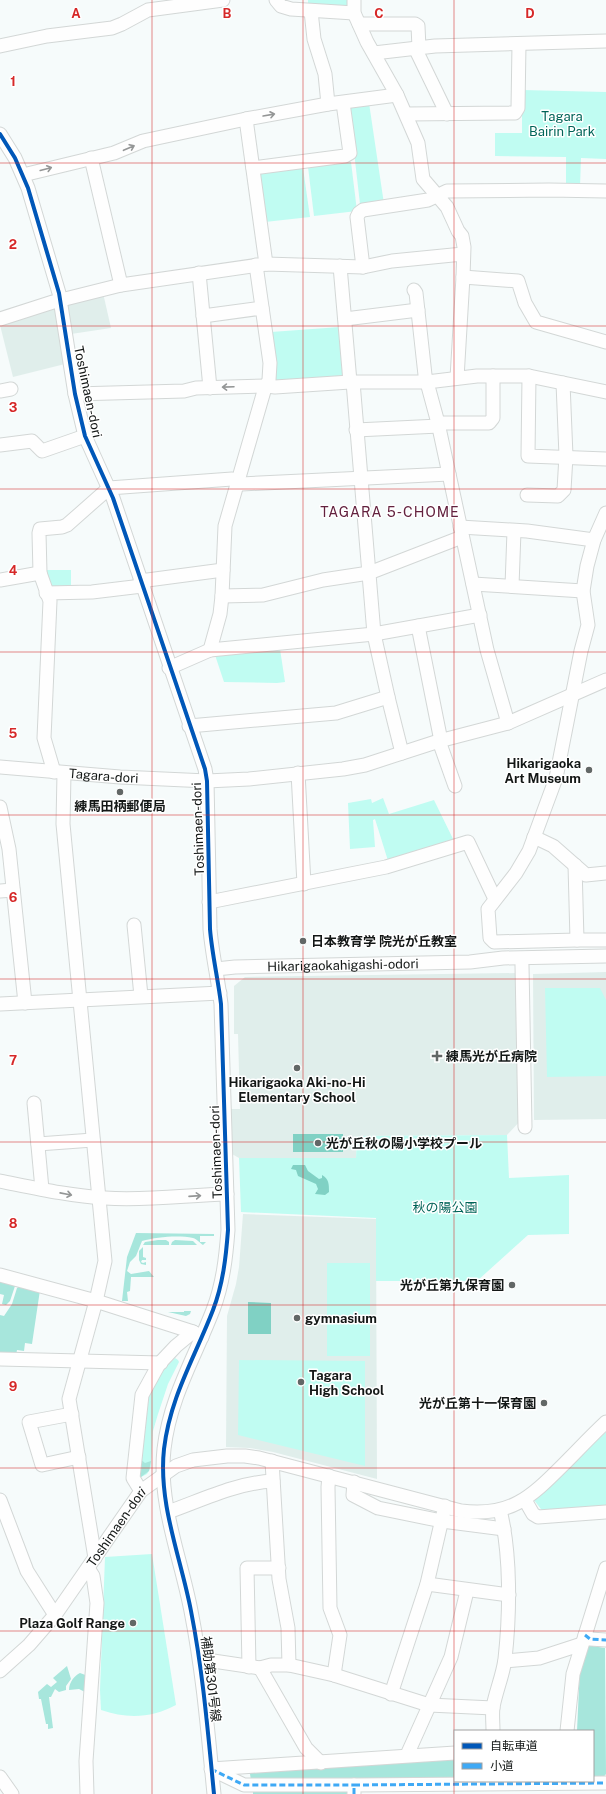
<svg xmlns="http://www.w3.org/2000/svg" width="606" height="1794" viewBox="0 0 606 1794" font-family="'Public Sans','Noto Sans JP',sans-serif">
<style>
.built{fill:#e0eeeb}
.green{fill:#c0fcf2}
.forest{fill:#a7e6dc}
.water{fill:#80d1c4}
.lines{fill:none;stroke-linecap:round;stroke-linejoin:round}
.minor-casing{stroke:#d3d7d6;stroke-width:15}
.minor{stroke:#fefefe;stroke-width:13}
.quiet{stroke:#3fa9f5;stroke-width:3;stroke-dasharray:6 3;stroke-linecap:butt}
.cycleway-casing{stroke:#fff;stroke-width:6}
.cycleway{stroke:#0057b8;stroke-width:4}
.oneway{stroke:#949696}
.grid{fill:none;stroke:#d62828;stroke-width:1;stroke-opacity:0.55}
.poi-dot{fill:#626766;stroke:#fff;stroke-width:1.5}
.labels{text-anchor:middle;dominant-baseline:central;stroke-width:3;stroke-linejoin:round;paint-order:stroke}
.park-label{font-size:13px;fill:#006458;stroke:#fff}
.street-label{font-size:13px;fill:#131716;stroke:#fff}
.poi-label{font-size:13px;font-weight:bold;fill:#131716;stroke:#fff;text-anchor:start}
.neighbourhood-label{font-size:14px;letter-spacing:1px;fill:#63213e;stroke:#fff}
.grid-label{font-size:13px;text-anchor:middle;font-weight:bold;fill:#d62828;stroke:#fff;stroke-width:3;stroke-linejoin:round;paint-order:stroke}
</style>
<rect width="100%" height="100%" fill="#f6fbfb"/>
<g class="built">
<polygon points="103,293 111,328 71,334 67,302"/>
<polygon points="53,307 55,308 65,364 13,377 0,325"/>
<polygon points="606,972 606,1119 534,1120 533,974"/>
<polygon points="518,973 522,1119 507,1135 357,1136 356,1158 239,1158 232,1154 230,1109 240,1109 238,1034 234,1034 234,986 245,977"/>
<polygon points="243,1214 376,1219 377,1479 273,1452 250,1448 226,1447 227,1316 236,1284 239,1267"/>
</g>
<g class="green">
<rect x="308" y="0" width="43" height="7"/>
<polygon points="522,90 606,92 606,159 581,158 580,187 566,187 566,157 495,156 495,133 522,133"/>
<polygon points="369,103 384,204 363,207 360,204 349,108 351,105"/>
<polygon points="351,162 357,211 314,216 308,167"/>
<polygon points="303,168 310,217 265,222 258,176 261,173"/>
<polygon points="340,327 344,376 278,382 275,379 271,332"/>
<polygon points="44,570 71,570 71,590 48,589"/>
<polygon points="280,649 285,682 277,683 224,682 215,655"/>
<polygon points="383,798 389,814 434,800 455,843 389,864 375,819 373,820 375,847 350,849 348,803 371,799 372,803"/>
<polygon points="545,988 600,988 606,1000 606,1076 547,1077"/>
<polygon points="507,1135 509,1178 569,1175 569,1234 528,1235 477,1281 376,1281 376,1218 241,1212 239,1158 356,1158 357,1136"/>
<rect x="327" y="1263" width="43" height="93"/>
<polygon points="175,1358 178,1360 179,1362 168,1384 158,1414 153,1431 151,1467 147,1474 141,1477 140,1475 149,1396 165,1367"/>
<polygon points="239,1360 365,1361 365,1466 238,1435"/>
<polygon points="606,1432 606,1509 544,1513 534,1500"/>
<path d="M152,1554L176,1705C152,1718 127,1719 101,1710L100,1690L105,1557Z"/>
</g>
<g class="forest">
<path d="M136,1233L214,1234V1236H200V1242H206L203,1245C200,1243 197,1239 193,1238C178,1235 157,1237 142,1241L136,1256L130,1262L127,1271L131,1274L149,1271L154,1277H131L130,1291L127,1292L128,1301H122L127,1257Z"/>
<polygon points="158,1240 166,1240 169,1242 169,1245 143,1245 145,1242"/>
<polygon points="175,1240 193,1241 197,1245 171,1245 172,1242"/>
<polygon points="143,1247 143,1257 146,1258 146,1260 142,1260 141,1262 143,1263 146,1262 146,1265 141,1264 139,1260 139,1251"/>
<polygon points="0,1279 15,1286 10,1301 6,1305 2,1304 4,1295 0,1294"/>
<polygon points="21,1285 40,1290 32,1344 25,1343 24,1351 17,1350 16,1355 0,1357 0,1315 4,1316 12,1304 17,1288"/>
<polygon points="184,1311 191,1311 190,1314 186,1316 168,1312 184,1312"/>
<polygon points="139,1458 145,1463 151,1461 149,1471 141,1477 140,1475"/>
<polygon points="586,1645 605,1648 606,1774 601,1780 593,1780 593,1731 577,1731 580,1666"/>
<polygon points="67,1666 71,1679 66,1686 66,1690 59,1692 55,1689 51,1697 49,1697 53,1728 48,1729 48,1724 46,1724 41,1699 39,1699 38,1692 47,1684 51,1687 57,1682 53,1678"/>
<path d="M80,1673L88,1676L85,1692L79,1689L69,1690C69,1682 75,1675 80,1673Z"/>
<polygon points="455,1757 455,1780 251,1780 250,1774 237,1774 236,1771"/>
<polygon points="344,1787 350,1794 253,1794 253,1788"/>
</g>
<g class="water">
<rect x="293" y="1134" width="50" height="18"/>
<path d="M293,1165H305L308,1171L319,1179L322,1178V1175C329,1179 329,1184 329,1192L325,1195L315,1194L318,1189L316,1184L298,1176L296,1170L291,1169Z"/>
<polygon points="248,1302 271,1303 271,1334 248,1334"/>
</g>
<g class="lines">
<defs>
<g id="minor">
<polyline points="276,0 281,6 291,9 354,13"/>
<polyline points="354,0 354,13 367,42 397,95 418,143 423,179 447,207 458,231 462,236 464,247 463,277 457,378"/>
<polyline points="311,11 314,39 325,74 328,104"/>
<polyline points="359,24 415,24 418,26 419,48"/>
<polyline points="0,46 47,36 112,28 122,24 148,10 223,0"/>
<polyline points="415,48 447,114"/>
<polyline points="374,53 435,46 606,41"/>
<polyline points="406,114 515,113 518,108 519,44"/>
<polyline points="246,119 266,264"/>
<path d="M0,134L15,158L28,188L59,293L75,394L85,436L113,498L205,769L207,781L210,929C212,954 218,979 221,1004L228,1230C226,1257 223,1284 213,1310C195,1357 170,1397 164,1449C158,1504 181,1558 191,1611C203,1672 208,1733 214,1794"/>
<polyline points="91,158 121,285"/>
<polyline points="253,168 345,156 350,153 343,103"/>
<polyline points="23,175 114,153 143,141 246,119 328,104 397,95"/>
<polyline points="340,266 350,382"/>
<polyline points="363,267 357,217 359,213 363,210 428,200 447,191 549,190 606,191"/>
<polyline points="199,273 210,388"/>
<polyline points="463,277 518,281 525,303 536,322 606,342"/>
<polyline points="414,290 416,293 425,375 438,423 487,650 508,723"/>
<polyline points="203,316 262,308"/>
<polyline points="0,319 53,302 121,285 266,264 363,267 392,261 463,254"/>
<polyline points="345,319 418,310"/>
<polyline points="529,376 528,456 606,459"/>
<polyline points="353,382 374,634 388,697 402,753"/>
<polyline points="0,391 11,389"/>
<polyline points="75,394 184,391 196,388 267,386 275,387 350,382 427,382 477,376 529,376 606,392"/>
<polyline points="438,423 489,423 493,418 493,376"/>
<polyline points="356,430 439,426"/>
<polyline points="0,445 32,441 42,451 85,436"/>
<polyline points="527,495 558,496 564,490 566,456 563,383"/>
<polyline points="460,527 527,531 594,540"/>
<polyline points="0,580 40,573"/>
<polyline points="140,581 223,570"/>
<polyline points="473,584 583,591"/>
<polyline points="512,586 514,531"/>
<polyline points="46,593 92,592 142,586"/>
<polyline points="222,596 263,595 323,580 369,573 462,537"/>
<polyline points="418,626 441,741"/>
<polyline points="210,650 220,614 222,596 225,526 264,391 269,380 270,363 256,265"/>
<polyline points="169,668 210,650 374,634 480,615"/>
<polyline points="189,726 336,713 388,697"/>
<polyline points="439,741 455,786"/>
<path id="s1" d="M0,767L120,777L207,781L249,779L343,769L365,765L439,741L508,723L606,680"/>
<polyline points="54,772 44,738 50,601 40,573 39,533 40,529 62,527 67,525 109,488 232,479 241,484 449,474"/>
<polyline points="64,773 63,824 105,1261 96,1301 69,1399 95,1558"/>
<polyline points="298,773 304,884"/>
<polyline points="0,807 9,849 25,1003"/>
<polyline points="534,837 553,846 586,875 606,873"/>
<polyline points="575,865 577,940 494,942 490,938 488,909 516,873 529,851 556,778 581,651 588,625 583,591 587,566 594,540 606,513"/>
<polyline points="0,891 13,890"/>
<polyline points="209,902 386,867 468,842 495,899"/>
<polyline points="134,925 141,996"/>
<polyline points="577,940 606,940"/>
<polyline points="522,965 525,1127"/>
<path id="s2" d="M216,969L235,967L470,962L503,958L606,956"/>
<polyline points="0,1004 220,993"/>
<polyline points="34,1103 42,1189"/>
<polyline points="38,1144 93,1140"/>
<path d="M0,1181C35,1188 70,1196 105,1198C146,1201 187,1195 227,1194"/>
<polyline points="0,1275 96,1301 193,1332 202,1337"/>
<polyline points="0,1359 161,1363"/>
<polyline points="72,1414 29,1422 42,1465 79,1457"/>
<polyline points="272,1461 279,1579 288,1628 289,1665"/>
<polyline points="329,1476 328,1487 330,1608 340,1635 334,1675"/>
<polyline points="354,1482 353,1495 378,1508 442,1521 504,1529"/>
<polyline points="141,1491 133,1478 142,1395 159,1364 176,1346 193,1332"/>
<polyline points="0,1500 27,1571 55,1615"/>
<polyline points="525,1500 533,1514 538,1517 606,1512"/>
<path d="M168,1512C202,1500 236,1483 273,1481"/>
<polyline points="427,1584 509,1595"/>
<polyline points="585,1635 590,1639 606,1640"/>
<polyline points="200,1659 260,1668 271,1665 289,1665 334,1675 429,1705 493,1708"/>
<polyline points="505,1661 539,1658 582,1644"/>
<polyline points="249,1667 247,1568 279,1568"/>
<polyline points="260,1668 306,1748 321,1763"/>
<path id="s3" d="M0,1671L29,1645L55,1615L141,1491L176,1466L193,1460L227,1456H245L259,1458L461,1511C510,1517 530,1498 562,1466C577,1451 591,1436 606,1422"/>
<polyline points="391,1694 427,1584 445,1506"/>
<path d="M493,1731C493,1723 492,1714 493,1707C496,1691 503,1675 505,1659C510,1613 511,1555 500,1510"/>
<polyline points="567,1731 573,1674 606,1568"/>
<polyline points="407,1755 451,1657 467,1591"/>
<polyline points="211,1769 455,1753"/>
<polyline points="213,1770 244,1785 354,1785"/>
<polyline points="0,1777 12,1794"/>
<polyline points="87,1794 86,1761 97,1603 93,1576 88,1568"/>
<polyline points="354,1794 354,1785 606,1783"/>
</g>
</defs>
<use href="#minor" class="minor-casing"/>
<use href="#minor" class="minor"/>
<g class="quiet">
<polyline points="585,1635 590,1639 606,1640"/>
<polyline points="211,1769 244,1785 354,1785"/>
<polyline points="354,1794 354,1785 606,1783"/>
</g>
<defs>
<path id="cycleway" d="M0,134L15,158L28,188L59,293L75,394L85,436L113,498L205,769L207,781L210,929C212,954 218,979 221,1004L228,1230C226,1257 223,1284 213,1310C195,1357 170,1397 164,1449C158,1504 181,1558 191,1611C203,1672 208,1733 214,1794"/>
</defs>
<use href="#cycleway" class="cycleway-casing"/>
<use href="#cycleway" class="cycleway"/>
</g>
<defs><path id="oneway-shaft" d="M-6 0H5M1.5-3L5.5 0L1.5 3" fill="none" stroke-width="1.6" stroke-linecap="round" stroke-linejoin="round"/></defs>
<g class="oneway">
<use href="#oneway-shaft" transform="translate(269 115) rotate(-10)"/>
<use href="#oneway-shaft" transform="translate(129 148) rotate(-23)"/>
<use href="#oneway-shaft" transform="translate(46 169) rotate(-15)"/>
<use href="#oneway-shaft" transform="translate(228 387) rotate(178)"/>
<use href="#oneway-shaft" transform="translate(66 1194) rotate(11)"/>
<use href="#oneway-shaft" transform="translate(195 1196) rotate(-4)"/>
</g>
<path class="grid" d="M152,0V1794M303,0V1794M454,0V1794M0,163H606M0,326H606M0,489H606M0,652H606M0,815H606M0,979H606M0,1142H606M0,1305H606M0,1468H606M0,1631H606"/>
<g class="poi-dot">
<circle cx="589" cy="770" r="4"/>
<circle cx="120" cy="792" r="4"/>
<circle cx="303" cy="941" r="4"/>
<path d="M435 1050h4v4h4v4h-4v4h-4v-4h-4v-4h4z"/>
<circle cx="297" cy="1068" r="4"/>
<circle cx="318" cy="1143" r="4"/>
<circle cx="512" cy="1285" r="4"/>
<circle cx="297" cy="1318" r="4"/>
<circle cx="301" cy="1382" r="4"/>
<circle cx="544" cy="1403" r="4"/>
<circle cx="133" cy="1623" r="4"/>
</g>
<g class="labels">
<g class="park-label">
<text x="562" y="116">Tagara<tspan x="562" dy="15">Bairin Park</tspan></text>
<text x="445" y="1207">秋の陽公園</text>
</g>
<g class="street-label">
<text transform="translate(88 392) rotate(78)">Toshimaen-dori</text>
<text stroke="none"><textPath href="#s1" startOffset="104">Tagara-dori</textPath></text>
<text transform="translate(198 829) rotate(-92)">Toshimaen-dori</text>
<text stroke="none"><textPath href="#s2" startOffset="127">Hikarigaokahigashi-odori</textPath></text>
<text transform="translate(216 1152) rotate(-92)">Toshimaen-dori</text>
<text stroke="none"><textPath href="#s3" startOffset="186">Toshimaen-dori</textPath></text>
<text transform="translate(211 1679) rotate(83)">補助第301号線</text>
</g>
<g class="poi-label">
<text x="581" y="763" text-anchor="end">Hikarigaoka<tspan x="581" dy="15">Art Museum</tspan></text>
<text x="120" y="806" text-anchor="middle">練馬田柄郵便局</text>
<text x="311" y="941">日本教育学 院光が丘教室</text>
<text x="446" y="1056">練馬光が丘病院</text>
<text x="297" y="1082" text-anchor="middle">Hikarigaoka Aki-no-Hi<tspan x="297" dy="15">Elementary School</tspan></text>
<text x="326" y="1143">光が丘秋の陽小学校プール</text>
<text x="504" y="1285" text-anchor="end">光が丘第九保育園</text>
<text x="305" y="1318">gymnasium</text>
<text x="309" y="1375">Tagara<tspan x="309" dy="15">High School</tspan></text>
<text x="536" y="1403" text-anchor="end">光が丘第十一保育園</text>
<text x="125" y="1623" text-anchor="end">Plaza Golf Range</text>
</g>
<g class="neighbourhood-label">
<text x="390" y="512">TAGARA 5-CHOME</text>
</g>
</g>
<g class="grid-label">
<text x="76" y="18">A</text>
<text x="227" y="18">B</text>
<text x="379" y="18">C</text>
<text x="530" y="18">D</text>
<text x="13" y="86">1</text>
<text x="13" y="249">2</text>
<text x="13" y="412">3</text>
<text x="13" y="575">4</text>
<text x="13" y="738">5</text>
<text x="13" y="902">6</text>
<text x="13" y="1065">7</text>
<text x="13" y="1228">8</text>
<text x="13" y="1391">9</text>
</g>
<rect x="454" y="1730" width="140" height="52" fill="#ffffff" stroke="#a1a2a2"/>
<rect x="462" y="1743" width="20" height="6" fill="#0057b8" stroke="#a1a2a2"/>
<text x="490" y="1750" font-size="12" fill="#131716">自転車道</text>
<rect x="462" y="1763" width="20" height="6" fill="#3fa9f5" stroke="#a1a2a2"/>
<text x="490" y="1770" font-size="12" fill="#131716">小道</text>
</svg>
